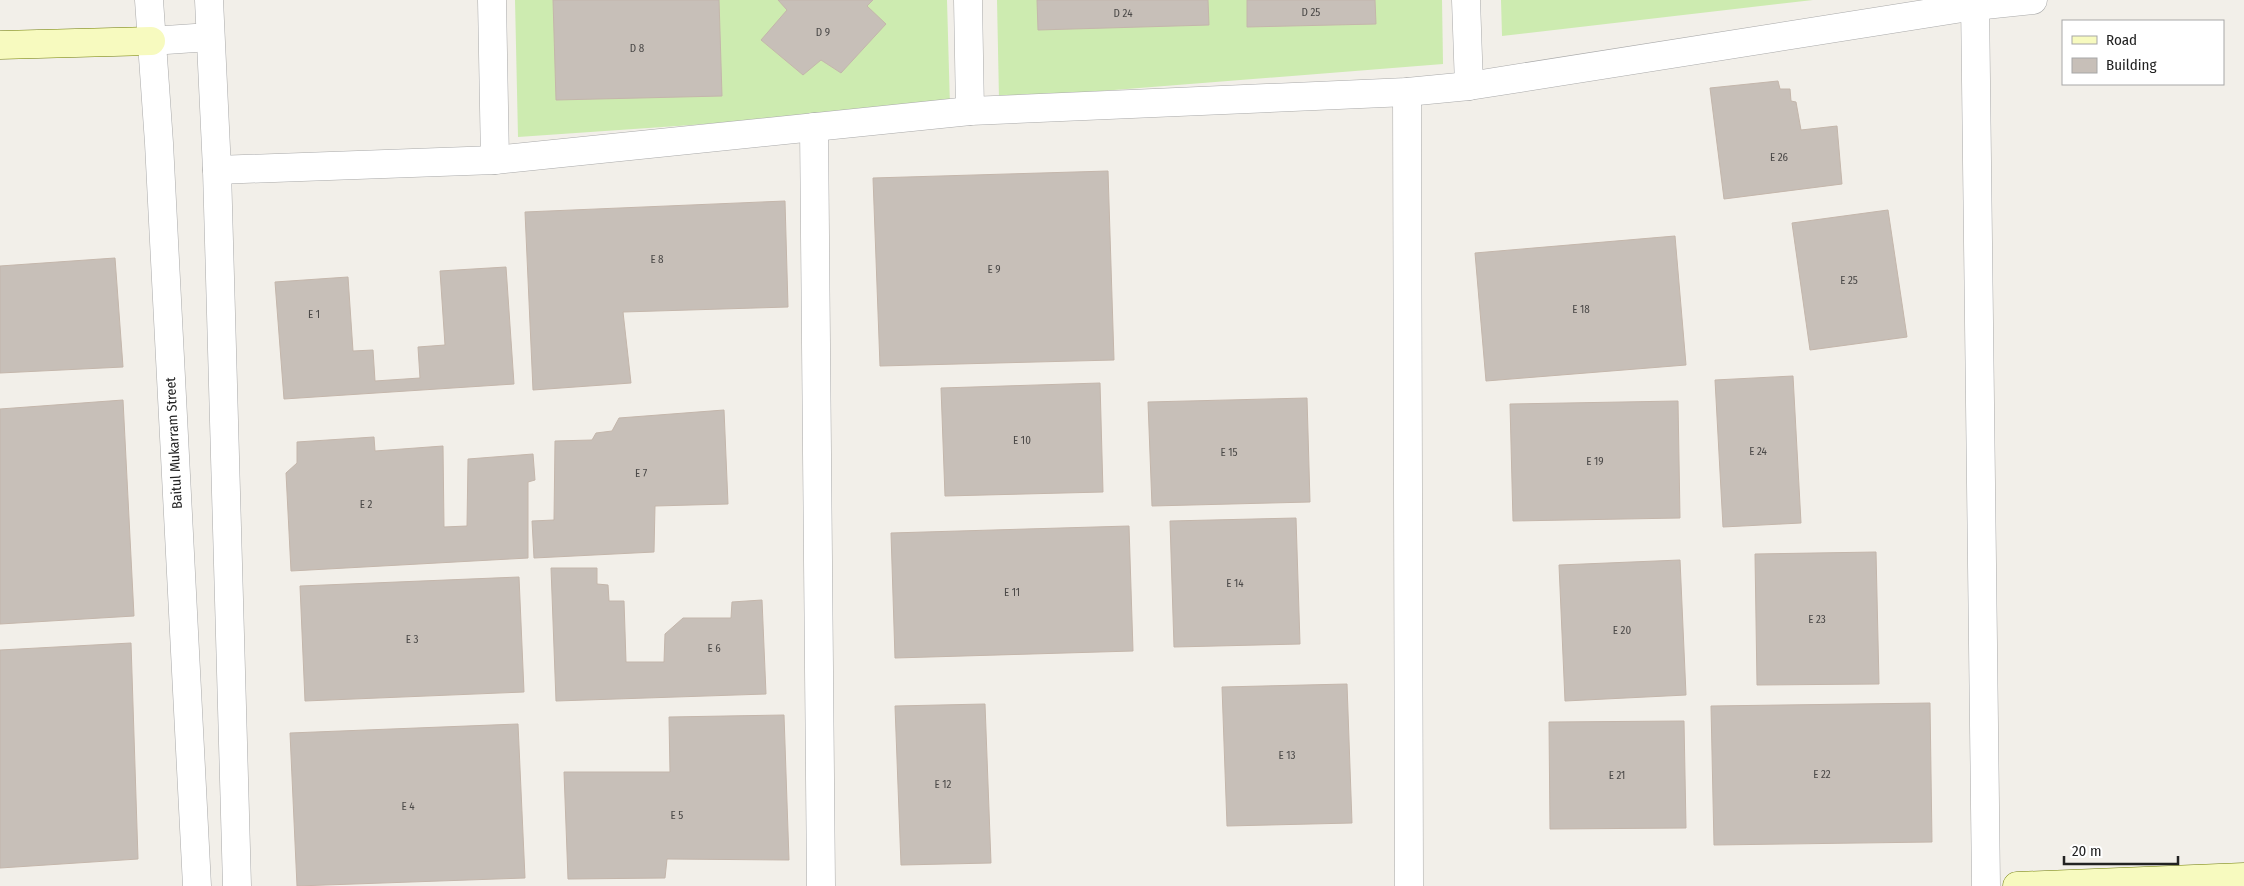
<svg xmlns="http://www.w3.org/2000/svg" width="2244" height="886" viewBox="0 0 2244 886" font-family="'Fira Sans Condensed',sans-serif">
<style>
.grass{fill:#cdebb0}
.building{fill:#c7bfb8;stroke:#c4b6ab}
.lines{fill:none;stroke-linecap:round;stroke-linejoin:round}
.street-casing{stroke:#a9a9a9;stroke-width:29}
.secondary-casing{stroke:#707d05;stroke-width:29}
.street{stroke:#fff;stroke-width:28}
.secondary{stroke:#f7fabf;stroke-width:28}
.labels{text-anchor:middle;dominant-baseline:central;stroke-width:4.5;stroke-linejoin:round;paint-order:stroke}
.number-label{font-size:11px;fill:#4b4948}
.street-label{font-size:14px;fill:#222;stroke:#fff}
</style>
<rect width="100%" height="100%" fill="#f2efe9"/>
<g class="grass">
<polygon points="515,0 947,0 950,107 518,137"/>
<polygon points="997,0 1442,0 1443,64 999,99"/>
<polygon points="1501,0 1813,0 1502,36"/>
</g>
<g class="building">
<polygon points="553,0 719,0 722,96 556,100"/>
<polygon points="778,0 873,0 867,6 886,24 841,73 821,60 803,75 761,40 787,10"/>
<polygon points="1037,0 1208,0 1209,25 1038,30"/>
<polygon points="1247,0 1375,0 1376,24 1247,27"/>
<polygon points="1778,81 1780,89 1790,89 1791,101 1796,102 1801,130 1837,126 1842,184 1724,199 1710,88"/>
<polygon points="1108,171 1114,360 880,366 873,178"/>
<polygon points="785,201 788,307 623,312 631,383 533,390 525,212"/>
<polygon points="1888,210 1907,337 1810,350 1792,223"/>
<polygon points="1675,236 1686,365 1486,381 1475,253"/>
<polygon points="115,258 123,367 0,373 0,266"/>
<polygon points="506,267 514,384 284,399 275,282 348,277 353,351 373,350 375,381 420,378 418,347 445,345 440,271"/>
<polygon points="1793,376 1801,523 1723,527 1715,380"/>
<polygon points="1100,383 1103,492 945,496 941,388"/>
<polygon points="1307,398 1310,502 1152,506 1148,402"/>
<polygon points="123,400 134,616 0,624 0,409"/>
<polygon points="1678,401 1680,518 1513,521 1510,404"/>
<polygon points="724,410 728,504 655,506 654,552 534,558 532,521 554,520 555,441 592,440 596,433 612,431 619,418"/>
<polygon points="374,437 375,451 443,446 444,527 467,526 468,459 533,454 535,480 528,482 528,558 291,571 286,473 297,463 297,442"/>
<polygon points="1296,518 1300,644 1174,647 1170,521"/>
<polygon points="1129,526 1133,651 895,658 891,533"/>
<polygon points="1876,552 1879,684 1757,685 1755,554"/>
<polygon points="1680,560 1686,695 1565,701 1559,565"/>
<polygon points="551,568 597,568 597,584 608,585 609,601 624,601 626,662 664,662 665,634 683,618 731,618 732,602 762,600 766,694 556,701"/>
<polygon points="519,577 524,692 305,701 300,586"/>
<polygon points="131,643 138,859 0,868 0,650"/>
<polygon points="1347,684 1352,823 1227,826 1222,687"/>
<polygon points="1930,703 1932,842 1714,845 1711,706"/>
<polygon points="985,704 991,863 901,865 895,706"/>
<polygon points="784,715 789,860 667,859 665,878 568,879 564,772 670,772 669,717"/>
<polygon points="1684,721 1686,828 1550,829 1549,722"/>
<polygon points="518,724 525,878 297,886 290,733"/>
</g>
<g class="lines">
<defs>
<g id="street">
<polyline points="149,0 159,143 197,886"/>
<polyline points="209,0 217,170 237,886"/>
<polyline points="492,0 495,160"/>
<polyline points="968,0 970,111"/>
<polyline points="1466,0 1469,86"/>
<polyline points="1975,0 1986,886"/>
<polyline points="151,41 210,37"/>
<polyline points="1407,92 1409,886"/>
<polyline points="814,127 821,886"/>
<polyline points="217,170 495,160 970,111 1407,92 1469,86 1975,6 2033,0"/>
</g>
<g id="secondary">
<polyline points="0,45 151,41"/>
<polyline points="2017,886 2244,877"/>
</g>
</defs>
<use href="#street" class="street-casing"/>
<use href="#secondary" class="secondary-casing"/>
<use href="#street" class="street"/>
<use href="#secondary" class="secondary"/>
</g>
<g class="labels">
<g class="number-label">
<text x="1311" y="12">D 25</text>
<text x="1123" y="13">D 24</text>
<text x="823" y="32">D 9</text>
<text x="637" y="48">D 8</text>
<text x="1779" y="157">E 26</text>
<text x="657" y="259">E 8</text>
<text x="994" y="269">E 9</text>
<text x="1849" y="280">E 25</text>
<text x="1581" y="309">E 18</text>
<text x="314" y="314">E 1</text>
<text x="1022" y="440">E 10</text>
<text x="1758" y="451">E 24</text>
<text x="1229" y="452">E 15</text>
<text x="1595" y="461">E 19</text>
<text x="641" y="473">E 7</text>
<text x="366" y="504">E 2</text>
<text x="1235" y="583">E 14</text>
<text x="1012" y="592">E 11</text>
<text x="1817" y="619">E 23</text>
<text x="1622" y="630">E 20</text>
<text x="412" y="639">E 3</text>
<text x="714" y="648">E 6</text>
<text x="1287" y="755">E 13</text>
<text x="1822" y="774">E 22</text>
<text x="1617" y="775">E 21</text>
<text x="943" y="784">E 12</text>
<text x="408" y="806">E 4</text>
<text x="677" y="815">E 5</text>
</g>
<g class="street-label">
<text transform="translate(174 443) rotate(-93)">Baitul Mukarram Street</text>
</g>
</g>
<rect x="2062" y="20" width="162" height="65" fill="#ffffff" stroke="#a7a7a7"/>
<rect x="2072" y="36" width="25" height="8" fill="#f7fabf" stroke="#a7a7a7"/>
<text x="2106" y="45" font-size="15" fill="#222222">Road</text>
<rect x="2072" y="58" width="25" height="15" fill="#c7bfb8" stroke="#a7a7a7"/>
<text x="2106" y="70" font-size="15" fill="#222222">Building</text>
<path d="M2064 856v8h114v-8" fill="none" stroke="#222222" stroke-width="2.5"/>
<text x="2072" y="856" font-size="15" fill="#222222" stroke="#ffffff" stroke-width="4" paint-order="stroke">20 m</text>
</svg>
